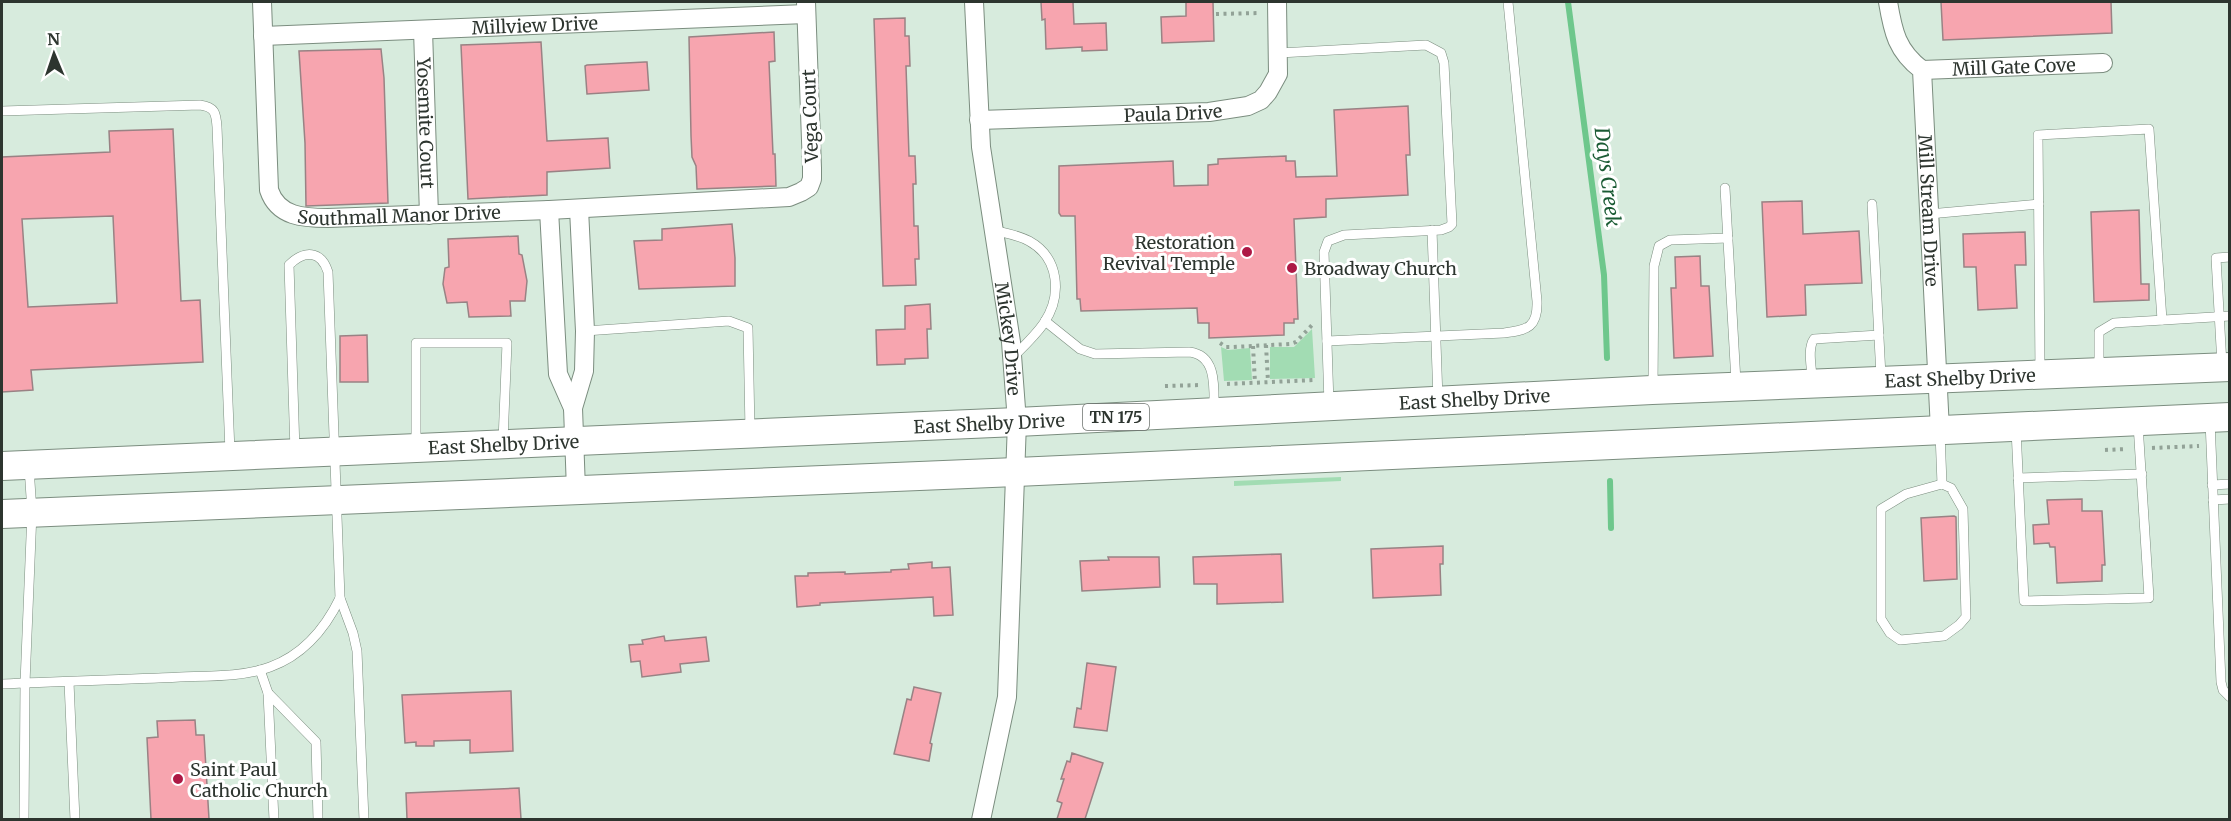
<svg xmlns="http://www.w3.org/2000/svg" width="2231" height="821" viewBox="0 0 2231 821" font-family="Merriweather,serif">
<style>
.green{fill:#a2dcb3}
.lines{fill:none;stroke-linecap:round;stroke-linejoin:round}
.stream{stroke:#6ec78c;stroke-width:6}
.building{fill:#f7a5af;stroke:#998284;stroke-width:1.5;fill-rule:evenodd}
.lane-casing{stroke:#7b8d7f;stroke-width:10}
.street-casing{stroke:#7b8d7f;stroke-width:20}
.primary-casing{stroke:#7b8d7f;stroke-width:30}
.path{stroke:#92a297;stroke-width:4;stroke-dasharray:3 4.5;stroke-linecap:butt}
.lane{stroke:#fff;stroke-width:9}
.street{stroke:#fff;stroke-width:18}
.primary{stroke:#fff;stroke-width:28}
.poi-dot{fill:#ad1945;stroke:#fff;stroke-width:2}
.labels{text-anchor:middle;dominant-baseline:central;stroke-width:6;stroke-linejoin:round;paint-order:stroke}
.shield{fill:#fff;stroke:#6c726d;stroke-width:1.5}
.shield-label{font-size:16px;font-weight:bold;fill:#2d352f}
.street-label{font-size:18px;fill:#2d352f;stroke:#fff}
.poi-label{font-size:18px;fill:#2d352f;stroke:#fff;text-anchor:start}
.water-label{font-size:20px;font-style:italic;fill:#1a5b34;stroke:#fff}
</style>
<rect width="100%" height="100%" fill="#d7ebdd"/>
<g class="green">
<polygon points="1312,329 1315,378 1270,379 1270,347 1294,347"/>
<polygon points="1221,347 1228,350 1250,348 1252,380 1224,381"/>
<polygon points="1341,477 1341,481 1234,486 1234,481"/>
</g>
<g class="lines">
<g class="stream">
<polyline points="1568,2 1604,275 1607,358"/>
<polyline points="1610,481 1611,528"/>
</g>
</g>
<g class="building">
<polygon points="1041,2 1073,2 1074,24 1106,23 1107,50 1082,51 1082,47 1046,49 1045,19 1042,20"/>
<polygon points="1186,2 1213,2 1214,41 1162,43 1161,17 1186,16"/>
<polygon points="1941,2 2111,2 2112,33 1943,40"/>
<polygon points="905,18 905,36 909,36 910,66 906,66 909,156 915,156 916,184 913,184 914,226 918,226 919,259 915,259 916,285 883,286 874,19"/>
<polygon points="774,32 775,61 769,62 773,154 775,154 776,186 697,189 696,166 692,157 691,136 689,37"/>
<polygon points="541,42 547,141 608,138 610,168 547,172 547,195 468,199 461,45"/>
<polygon points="381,49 384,78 388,203 306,206 305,143 299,51"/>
<polygon points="645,62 647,62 649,90 587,94 585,66 587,65"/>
<polygon points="1408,106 1410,155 1406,155 1408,195 1326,199 1326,217 1294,219 1298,319 1294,319 1294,323 1284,323 1284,335 1209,338 1209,323 1198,323 1197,308 1081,311 1080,299 1077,299 1075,216 1061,216 1059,213 1059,166 1173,161 1174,186 1208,185 1208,165 1218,164 1218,159 1286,156 1286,161 1295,161 1296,177 1337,176 1334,110"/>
<path d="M173,129L181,301L200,300L203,362L31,370L33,390L2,392V157L110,152L109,131ZM113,216L117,303L28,307L22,219Z"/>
<polygon points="1802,201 1803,234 1859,231 1862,283 1805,285 1806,315 1767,317 1762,202"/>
<polygon points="2139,210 2141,284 2149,284 2149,300 2094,302 2091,212"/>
<polygon points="732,224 735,258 735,286 639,289 634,241 662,240 662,229"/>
<polygon points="2025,232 2026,265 2015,265 2017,308 1978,310 1976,267 1964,267 1963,234"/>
<polygon points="518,236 519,254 522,255 527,281 525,301 510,301 511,316 469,317 467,302 447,303 443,284 445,268 449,267 448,239"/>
<polygon points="1700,256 1701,286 1709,286 1713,356 1674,358 1671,288 1676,288 1675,257"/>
<polygon points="930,304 931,329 927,329 928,358 905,359 905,364 877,365 876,330 905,329 905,306"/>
<polygon points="367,335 368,382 340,382 340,336"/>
<polygon points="2082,499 2082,511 2102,511 2105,565 2102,565 2102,581 2057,583 2055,547 2050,547 2049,543 2034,544 2033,525 2049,524 2047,500"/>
<polygon points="1954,516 1956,517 1957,579 1924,581 1921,518"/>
<polygon points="1443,546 1443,564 1440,564 1441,595 1373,598 1371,549"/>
<polygon points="1281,554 1283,602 1217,604 1217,584 1194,584 1193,557"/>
<polygon points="1108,557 1159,557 1160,587 1082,591 1080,561 1109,560"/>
<polygon points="932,562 932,568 950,567 953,615 934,616 933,597 820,603 820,605 797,607 795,576 808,576 808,573 845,572 845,574 891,572 891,570 909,569 908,564"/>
<polygon points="664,636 665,641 706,637 709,661 680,664 681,672 642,677 640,661 631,662 629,645 643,644 642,640"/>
<polygon points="1087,663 1116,667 1107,731 1074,727 1077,708 1081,709"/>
<polygon points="914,687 941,693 930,743 932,744 929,761 894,754 907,699 911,700"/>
<polygon points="511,691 513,751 470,753 470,740 434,741 434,746 416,746 416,742 405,743 402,695"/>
<polygon points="195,720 196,735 204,735 209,819 151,819 147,738 158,737 157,721"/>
<polygon points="1072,753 1103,763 1085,819 1057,819 1062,803 1057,801 1064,779 1061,779 1067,761 1070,762"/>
<polygon points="519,788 521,819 407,819 406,793"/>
</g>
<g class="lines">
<defs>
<g id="lane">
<polyline points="1279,53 1426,45 1441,53 1444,63 1452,224 1449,227 1441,230 1344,235 1328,241 1324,252 1329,404"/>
<path d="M2,111L200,105C215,107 216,113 217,127L230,452"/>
<polyline points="1725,188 1736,382"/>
<polyline points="1872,204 1881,376"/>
<polyline points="1929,214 2039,204"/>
<path d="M993,230C1005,233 1018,235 1029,241C1060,258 1062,296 1044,323C1035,336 1023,347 1012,358"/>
<polyline points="1432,230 1438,399"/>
<path d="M1045,321L1080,349L1095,354L1189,352C1217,355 1214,387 1214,409"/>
<polyline points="585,331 729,321 748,328 750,431"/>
<path d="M1327,341L1504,333C1528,330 1538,327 1537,301L1508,2"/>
<polyline points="2222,365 2216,258 2230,257"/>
<polyline points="2099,370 2099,332 2114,323 2230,316"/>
<polyline points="2040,372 2038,135 2149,129 2162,320"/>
<path d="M1812,379C1812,368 1807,349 1814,339L1879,335"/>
<polyline points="1653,388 1654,266 1659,246 1670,240 1728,238"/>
<polyline points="2210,421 2221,682 2223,690 2230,697"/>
<polyline points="2016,429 2024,601 2149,598 2138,424"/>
<polyline points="1940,433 1942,484"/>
<polyline points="416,446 416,343 507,343 503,441"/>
<path d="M295,451L289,265C304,250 321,250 328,272L340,598L353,633L357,651L364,820"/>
<polyline points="2018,478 2142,474"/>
<polygon points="1942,484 1951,488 1963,509 1966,617 1959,625 1944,636 1900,640 1890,633 1881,619 1881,509 1906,494"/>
<polyline points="2212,485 2230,484"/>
<polyline points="2213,500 2230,499"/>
<polyline points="260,670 268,693 274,820"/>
<polyline points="69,682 75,820"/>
<path d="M2,684C61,681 120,680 180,677C209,676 243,677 270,667C303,655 325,629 340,598"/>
<polyline points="268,693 316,742 318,820"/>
<polyline points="24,820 25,683 32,512 29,467"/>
</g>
<g id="street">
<path id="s1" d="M262,2L269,190C278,217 304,218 328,218L549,210L789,197L801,192L809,187L812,179V168L806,2"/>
<path id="s2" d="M974,2L981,147L1011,342L1017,422L1007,697L981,820"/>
<path id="s3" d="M1888,2C1893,32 1897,51 1922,70L1940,430"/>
<path id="s4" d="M423,30L429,215"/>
<path id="s5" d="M263,36L806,14"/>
<path id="s6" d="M1922,70L2103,63"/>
<path id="s7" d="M979,120L1209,112L1248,106L1261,100L1268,92L1278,74L1277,2"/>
<polyline points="549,210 558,374 573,408"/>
<polyline points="576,490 573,408 584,371 585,331 579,209"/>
</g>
<g id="primary">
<path id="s8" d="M2,466L1017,422L1652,390L2230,367"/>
<polyline points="2,514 1016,472 2230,417"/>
</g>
</defs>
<use href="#lane" class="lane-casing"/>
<use href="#street" class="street-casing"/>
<use href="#primary" class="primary-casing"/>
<g class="path">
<polyline points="1216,14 1260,13"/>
<polyline points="1220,343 1226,347 1233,347 1290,344 1296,342 1312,325"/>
<polyline points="1266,345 1268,382"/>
<polyline points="1253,346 1255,383"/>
<polyline points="1227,384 1315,380"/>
<polyline points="1165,386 1202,385"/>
<polyline points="2152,448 2199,446"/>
<polyline points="2105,450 2127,449"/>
</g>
<use href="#lane" class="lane"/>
<use href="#street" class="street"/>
<use href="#primary" class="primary"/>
</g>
<g class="poi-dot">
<circle cx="1247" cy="252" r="6"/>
<circle cx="1292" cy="268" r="6"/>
<circle cx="178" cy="779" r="6"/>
</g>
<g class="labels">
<rect class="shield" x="1083" y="404" width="66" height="26" rx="4.5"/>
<g class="shield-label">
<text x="1116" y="417">TN 175</text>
</g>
<g class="street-label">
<text stroke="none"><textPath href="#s5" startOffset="272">Millview Drive</textPath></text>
<text stroke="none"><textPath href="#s6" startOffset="92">Mill Gate Cove</textPath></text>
<text stroke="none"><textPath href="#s7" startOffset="194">Paula Drive</textPath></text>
<text transform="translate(810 116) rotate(-92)">Vega Court</text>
<text stroke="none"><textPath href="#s4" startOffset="93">Yosemite Court</textPath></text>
<text stroke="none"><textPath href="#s3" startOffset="219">Mill Stream Drive</textPath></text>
<text stroke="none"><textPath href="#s1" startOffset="330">Southmall Manor Drive</textPath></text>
<text stroke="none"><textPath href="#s2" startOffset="339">Mickey Drive</textPath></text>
<text stroke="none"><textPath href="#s8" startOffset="1960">East Shelby Drive</textPath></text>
<text stroke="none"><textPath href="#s8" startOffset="1474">East Shelby Drive</textPath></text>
<text stroke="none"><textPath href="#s8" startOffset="988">East Shelby Drive</textPath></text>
<text stroke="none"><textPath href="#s8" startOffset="502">East Shelby Drive</textPath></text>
</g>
<g class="poi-label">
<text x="1235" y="242" text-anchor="end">Restoration<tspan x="1235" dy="21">Revival Temple</tspan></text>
<text x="1304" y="268">Broadway Church</text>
<text x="190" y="769">Saint Paul<tspan x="190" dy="21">Catholic Church</tspan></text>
</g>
<g class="water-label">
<text transform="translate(1608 177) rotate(83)">Days Creek</text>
</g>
</g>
<rect width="2231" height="821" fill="none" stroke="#2d352f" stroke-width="6"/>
<g transform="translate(54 54) rotate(358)" stroke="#ffffff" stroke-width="4.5" paint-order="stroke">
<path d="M0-4.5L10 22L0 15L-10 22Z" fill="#2d352f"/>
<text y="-9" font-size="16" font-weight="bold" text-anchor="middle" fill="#2d352f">N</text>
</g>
</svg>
